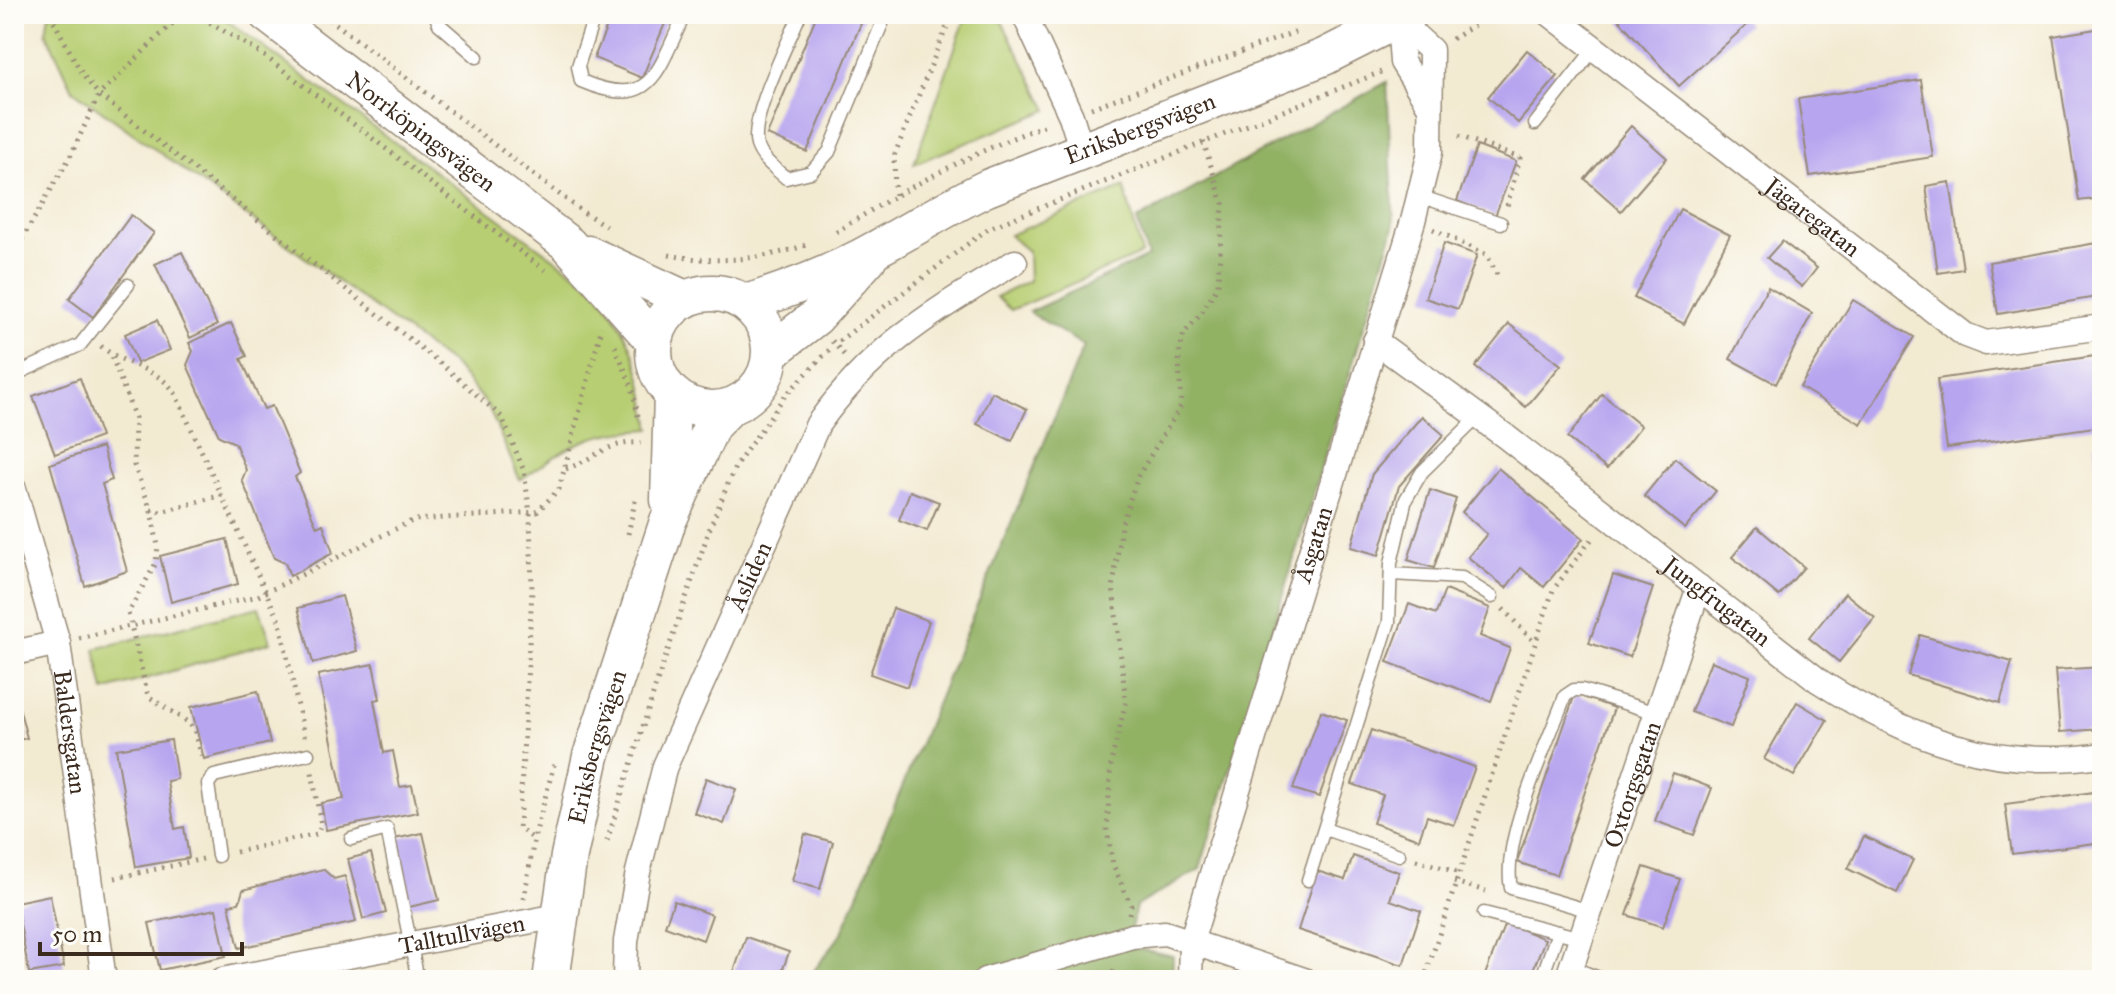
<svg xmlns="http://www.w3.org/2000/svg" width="2116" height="994" viewBox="0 0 2116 994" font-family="'IM FELL Great Primer',serif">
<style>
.green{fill:#b7ce72;stroke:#797c48;stroke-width:2}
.forest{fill:#91b164;stroke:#666e41;stroke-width:2}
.building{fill:#b7a5ef}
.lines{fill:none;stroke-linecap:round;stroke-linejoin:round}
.lane-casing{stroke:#978a78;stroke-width:15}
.street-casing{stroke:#978a78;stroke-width:27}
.secondary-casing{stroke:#978a78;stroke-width:39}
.path{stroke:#978a78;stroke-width:5;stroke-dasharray:2 6;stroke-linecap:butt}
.lane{stroke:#fff;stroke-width:12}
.street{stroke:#fff;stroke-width:24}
.secondary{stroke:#fff;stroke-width:36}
.labels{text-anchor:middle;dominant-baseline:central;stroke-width:6;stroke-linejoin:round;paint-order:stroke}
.street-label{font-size:24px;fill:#3b2a1e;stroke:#fdfcf7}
</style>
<rect width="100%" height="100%" fill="#fdfcf7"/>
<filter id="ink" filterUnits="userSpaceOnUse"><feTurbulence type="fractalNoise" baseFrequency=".0125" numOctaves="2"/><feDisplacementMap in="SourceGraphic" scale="16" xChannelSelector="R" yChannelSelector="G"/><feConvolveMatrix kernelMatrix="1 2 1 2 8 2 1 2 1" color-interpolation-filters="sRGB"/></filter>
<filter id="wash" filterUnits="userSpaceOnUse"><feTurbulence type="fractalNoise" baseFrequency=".006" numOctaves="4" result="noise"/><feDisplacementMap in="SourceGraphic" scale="32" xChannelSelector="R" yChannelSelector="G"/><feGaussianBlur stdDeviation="1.8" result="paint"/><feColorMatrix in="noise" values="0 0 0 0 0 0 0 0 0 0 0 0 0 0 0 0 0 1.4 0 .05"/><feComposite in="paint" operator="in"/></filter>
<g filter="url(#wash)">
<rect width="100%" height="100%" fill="#f3ead2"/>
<g class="green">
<path d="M49,14H218L592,286C633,332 641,369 651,429C584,433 573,444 520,480L488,406L455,366L73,90L46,32Z"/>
<polygon points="967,14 998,14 1048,110 914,164"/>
<polygon points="1124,187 1142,254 1011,310 996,297 1029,281 1028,251 1009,235"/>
<polygon points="259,607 271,642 104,691 95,649"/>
</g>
<polygon class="forest" points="1387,82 1394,227 1200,869 1136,906 1127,946 1173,956 1172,980 807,980 842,933 1084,346 1029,312 1148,257 1137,220"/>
<g id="blocks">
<g class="building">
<polygon points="612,14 669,14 642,78 594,58"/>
<polygon points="817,14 865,14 807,152 767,135"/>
<polygon points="1625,14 1740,14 1748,24 1679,86 1619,20"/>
<polygon points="2102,28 2102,198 2079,201 2053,36"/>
<polygon points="1527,50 1558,76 1518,123 1488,97"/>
<polygon points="1921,80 1933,157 1810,176 1798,99"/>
<polygon points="1631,126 1667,158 1621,211 1585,179"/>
<polygon points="1477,146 1516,161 1495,216 1457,201"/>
<polygon points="1950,182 1963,269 1938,273 1926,186"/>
<polygon points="1680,209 1730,235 1684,324 1634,298"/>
<polygon points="131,215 154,233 93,317 69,299"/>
<polygon points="1782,241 1817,268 1802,287 1767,258"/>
<polygon points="2102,242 2102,296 1998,314 1989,262"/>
<polygon points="1444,243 1477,255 1458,309 1425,298"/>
<polygon points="182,252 217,325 190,338 155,264"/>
<polygon points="1768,287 1812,313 1776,384 1730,359"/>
<polygon points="1853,300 1914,337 1861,424 1800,387"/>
<polygon points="157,320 170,350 137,363 125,334"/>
<polygon points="231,323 247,356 241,359 264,409 272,406 300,473 295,477 317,527 323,524 333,553 290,576 285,563 274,558 242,480 246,470 235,443 219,436 187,365 193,351 189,343"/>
<polygon points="1509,324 1561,365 1526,407 1475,367"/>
<polygon points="2102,355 2102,426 1947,448 1937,379"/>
<polygon points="80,378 101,437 55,454 33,396"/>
<polygon points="992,392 1027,409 1012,441 977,424"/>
<polygon points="1602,394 1641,426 1607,469 1567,438"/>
<polygon points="1422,416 1444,435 1399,486 1379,555 1351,547 1372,474"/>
<polygon points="2102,443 2102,493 2100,493 2094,444"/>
<polygon points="102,447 112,480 102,484 127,571 85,586 50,464"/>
<polygon points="1675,458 1716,491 1685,529 1644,496"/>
<polygon points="1498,468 1583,539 1544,587 1521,568 1506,588 1468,557 1487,534 1462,512"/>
<polygon points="1430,490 1456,499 1434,568 1408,560"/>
<polygon points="910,491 939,502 927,531 899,520"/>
<polygon points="1757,527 1804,567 1779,596 1732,557"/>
<polygon points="227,539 238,584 171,602 160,556"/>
<polygon points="1613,575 1653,588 1630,657 1589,643"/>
<polygon points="1445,590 1490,608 1480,636 1510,648 1491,701 1387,662 1409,604 1436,614"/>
<polygon points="1845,593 1875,618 1839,662 1809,638"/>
<polygon points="342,596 357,651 313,663 298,608"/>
<polygon points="893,608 929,621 907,687 870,674"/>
<polygon points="1920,635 2012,662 2000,703 1908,675"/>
<polygon points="1711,661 1750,676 1731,727 1691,712"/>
<polygon points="373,664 380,699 374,700 384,753 393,751 400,787 412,785 418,812 326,830 321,803 344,799 318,675"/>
<polygon points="2102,667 2102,729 2060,732 2055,670"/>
<polygon points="14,688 27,738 14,741"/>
<polygon points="258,691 270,743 204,759 191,707"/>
<polygon points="1575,694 1614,708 1556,875 1517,862"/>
<polygon points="1797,702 1827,720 1794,776 1764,759"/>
<polygon points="1321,711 1347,720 1319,797 1293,789"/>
<polygon points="1371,730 1475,767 1454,825 1427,816 1419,839 1373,823 1383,795 1352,784"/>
<polygon points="171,740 177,779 167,781 175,829 184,827 189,858 136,867 116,749"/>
<polygon points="1673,773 1712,788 1694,835 1655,821"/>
<polygon points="706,778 736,789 724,824 694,813"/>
<polygon points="2102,791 2102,842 2012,854 2005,804"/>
<polygon points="423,833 439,900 409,907 394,839"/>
<polygon points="805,834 833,842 820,889 792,881"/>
<polygon points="1864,836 1913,860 1897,893 1848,869"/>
<polygon points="371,853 386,913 363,919 348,859"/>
<polygon points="1353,856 1399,872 1390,900 1421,911 1403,965 1298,930 1317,871 1345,880"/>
<polygon points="1644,867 1680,879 1663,927 1627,915"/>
<polygon points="323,869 334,879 345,876 356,922 239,948 229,905 239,903 243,890"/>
<polygon points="50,895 64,967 29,973 16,902"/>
<polygon points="674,901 712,915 703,940 665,926"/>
<polygon points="216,909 226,956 160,970 149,923"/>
<polygon points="1505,923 1545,939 1529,980 1483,980"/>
<polygon points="746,937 789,952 779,980 731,980"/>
</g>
</g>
</g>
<g filter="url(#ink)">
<use href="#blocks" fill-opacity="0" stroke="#978a78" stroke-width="2"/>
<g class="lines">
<defs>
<g id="lane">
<polyline points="435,14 439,24 477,57"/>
<path d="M595,14L578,66L581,81C654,112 657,70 685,14"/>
<path d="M800,14C789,42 749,118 757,145C762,160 775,168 786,178L811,172L829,152L886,14"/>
<polyline points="1535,124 1594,49"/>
<polyline points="1419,196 1501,223"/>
<polyline points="14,375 80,345 128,285"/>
<polyline points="1391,574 1462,578 1492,597"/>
<polyline points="1325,829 1399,855"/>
<polyline points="351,839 387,829 418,980"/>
<polyline points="218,856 208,784 214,776 308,754"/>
<polyline points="1308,880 1389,622 1391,563 1406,499 1422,472 1479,416"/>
<path d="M1590,911L1511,888C1501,840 1547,745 1565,696L1574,690H1582L1656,713"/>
<polyline points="1484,913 1581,938"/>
<polyline points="1571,967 1604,980"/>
<polyline points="1541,980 1558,932"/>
</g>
<g id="street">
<polyline points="1024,14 1071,116 1082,151"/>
<path id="s1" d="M1550,14L1965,335L1986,343L2102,327"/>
<polyline points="1399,21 1402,62 1430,107"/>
<path id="s2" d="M1375,341L1505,436L1819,681C1909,739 1994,771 2102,755"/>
<path id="s3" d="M14,489L58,643L104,980"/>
<polyline points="14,653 58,643"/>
<path id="s4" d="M222,980L558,916"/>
<path id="s5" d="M625,980L626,941L638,872L665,766L818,424C875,344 934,312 1015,262"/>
<polyline points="985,980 1132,936 1165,933 1304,980"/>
<path id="s6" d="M1190,980L1191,942L1413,221L1430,152L1431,50L1399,21"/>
<path id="s7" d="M1567,980L1699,587"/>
</g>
<g id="secondary">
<path id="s8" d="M267,14L568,244L653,340"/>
<polyline points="588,254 685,299"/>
<circle cx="712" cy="351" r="58"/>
<path id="s9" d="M746,303C791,289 836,272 878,248C915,228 949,206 987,188L1324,57L1409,14"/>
<polyline points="771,352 816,317 868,259"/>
<polyline points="669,500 672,394"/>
<path id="s10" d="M551,980L569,856L591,756L668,521L712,425L730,407"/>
</g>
</defs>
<use href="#lane" class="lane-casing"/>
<use href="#street" class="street-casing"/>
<use href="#secondary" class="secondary-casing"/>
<g class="path">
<polyline points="50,14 82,74 99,95 440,363 502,417 524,471 530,514 532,590 519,828 534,839"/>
<polyline points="196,14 262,54 550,274"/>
<polyline points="323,14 580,210 606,226"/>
<polyline points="1452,39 1492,14"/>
<polyline points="1091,108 1295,32"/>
<polyline points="1459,136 1520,158 1507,206"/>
<polyline points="895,195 894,156 952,14"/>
<polyline points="1433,229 1487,255 1498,277"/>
<path d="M836,232C904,189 973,152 1048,124"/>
<polyline points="14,253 70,157 99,95 182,14"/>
<path d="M669,255C717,264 764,260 809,244"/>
<polyline points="832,341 846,357"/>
<polyline points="839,341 989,228 1381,72"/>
<path d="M101,346C123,366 158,367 175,393L280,623L305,739"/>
<polyline points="615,346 632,387 638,416"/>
<polyline points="112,357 135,418 134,465 151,510 161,512 222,495"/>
<path d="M566,469C596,458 608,441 641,443"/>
<polyline points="151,510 158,546 156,563 128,613 148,696 189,723 195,731 203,762"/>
<polyline points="628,534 636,497"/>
<polyline points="1503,609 1534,642"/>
<polyline points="79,638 258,596 414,520 537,512 559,489 602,327"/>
<polyline points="607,841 657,682 711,525 735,467 784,397 832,347"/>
<polyline points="236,852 317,834 321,825 312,772"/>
<polyline points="1416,860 1457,872"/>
<polyline points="115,878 203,859"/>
<polyline points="1454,882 1486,891"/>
<polyline points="524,899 534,839 555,761"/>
<polyline points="1129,914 1131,905 1113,865 1107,830 1111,762 1126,702 1113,588 1121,526 1138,476 1181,406 1179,354 1184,333 1201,314 1218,285 1223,204 1203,141"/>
<polyline points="1111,980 1115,966"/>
<polyline points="1424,980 1553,590 1594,536"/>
</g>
<use href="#lane" class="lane"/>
<use href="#street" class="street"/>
<use href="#secondary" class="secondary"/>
</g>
</g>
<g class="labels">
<g class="street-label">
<text stroke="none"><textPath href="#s9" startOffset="432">Eriksbergsvägen</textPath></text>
<text stroke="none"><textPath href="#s8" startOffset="194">Norrköpingsvägen</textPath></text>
<text stroke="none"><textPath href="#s1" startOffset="332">Jägaregatan</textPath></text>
<text stroke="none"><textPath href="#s6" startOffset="454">Åsgatan</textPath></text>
<text stroke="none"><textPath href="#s5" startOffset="426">Åsliden</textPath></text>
<text stroke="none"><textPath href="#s2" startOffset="430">Jungfrugatan</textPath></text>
<text stroke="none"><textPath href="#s3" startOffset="250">Baldersgatan</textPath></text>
<text stroke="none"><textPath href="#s10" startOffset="238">Eriksbergsvägen</textPath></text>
<text stroke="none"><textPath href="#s7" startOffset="206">Oxtorgsgatan</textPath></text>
<text stroke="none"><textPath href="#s4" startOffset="244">Talltullvägen</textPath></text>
</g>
</g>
<rect width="2116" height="994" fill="none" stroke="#fdfcf7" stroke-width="48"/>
<path d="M40 942v12h202v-12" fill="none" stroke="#3b2a1e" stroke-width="4"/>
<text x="52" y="942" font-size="24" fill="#3b2a1e" stroke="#fdfcf7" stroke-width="6" paint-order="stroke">50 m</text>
</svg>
